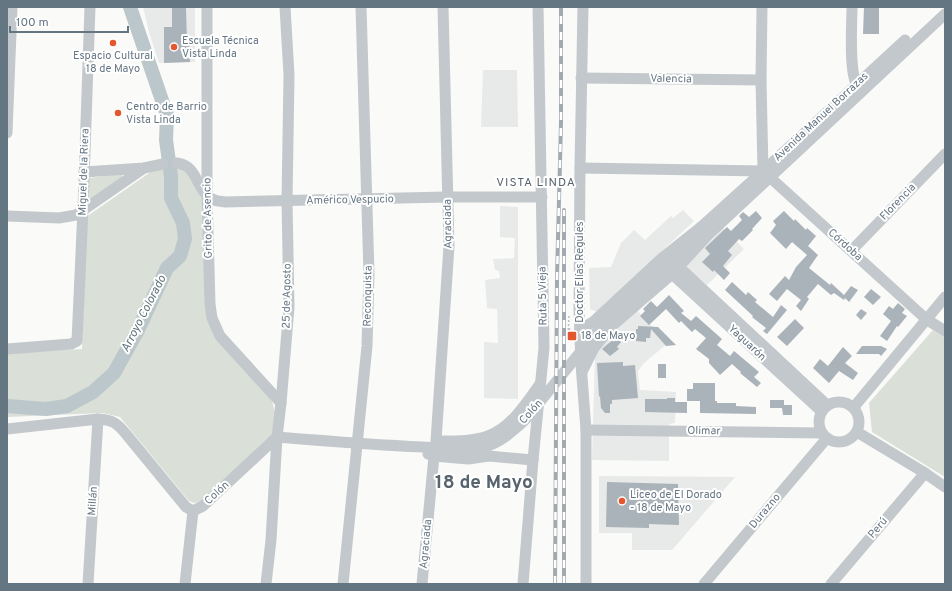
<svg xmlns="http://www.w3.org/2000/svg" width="952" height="591" viewBox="0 0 952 591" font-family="Overpass,sans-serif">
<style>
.built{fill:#e8e9e9}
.green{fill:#dadfd7}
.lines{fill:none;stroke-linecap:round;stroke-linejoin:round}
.river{stroke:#bbc7cb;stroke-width:14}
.building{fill:#aab3b9}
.path{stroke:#bbbfc2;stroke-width:1.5;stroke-dasharray:2 2;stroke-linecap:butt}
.minor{stroke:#c3c8cc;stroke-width:11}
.rail-casing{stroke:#a2aab0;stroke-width:4}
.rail{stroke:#fff;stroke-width:2.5;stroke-dasharray:8;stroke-linecap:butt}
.poi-dot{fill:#e4572e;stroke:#fff;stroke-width:1.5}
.labels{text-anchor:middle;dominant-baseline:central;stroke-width:4;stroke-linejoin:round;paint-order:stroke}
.poi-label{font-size:11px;fill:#657683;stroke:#fff;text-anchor:start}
.street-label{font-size:11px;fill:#657683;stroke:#fff}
.neighbourhood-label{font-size:12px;letter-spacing:1px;fill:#57646e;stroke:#fff}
.water-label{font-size:12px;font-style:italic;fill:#60757c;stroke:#fff}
.town-label{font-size:19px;font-weight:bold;fill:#57646e;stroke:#fff}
</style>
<rect width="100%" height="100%" fill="#fafaf8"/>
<g class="built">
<polygon points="143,7 195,7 195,62 159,63 149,32"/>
<polygon points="483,70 517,70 518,127 481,127"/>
<polygon points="500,206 518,207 518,399 484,398 484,342 498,343 497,309 487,308 485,280 500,278 499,271 495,270 493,259 514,258 515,238 500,237"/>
<polygon points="683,210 694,221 597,312 590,309 589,268 611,267 621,243 634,230 645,240 671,216 673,218"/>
<polygon points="723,228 744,249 707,285 685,266"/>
<polygon points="636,309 668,343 644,363 638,371 640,390 676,392 675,423 669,424 669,461 592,460 595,356 601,346"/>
<polygon points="599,476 735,477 672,550 632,550 632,533 599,533"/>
</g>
<g class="green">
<polygon points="179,168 189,175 204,199 205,307 272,401 275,412 272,437 200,502 194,503 189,501 120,417 103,413 7,417 7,353 82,349 86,217 155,169"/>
<polygon points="122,174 122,178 88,200 89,178"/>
<polygon points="933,330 945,338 945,477 872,432 869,403"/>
</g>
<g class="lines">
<polyline class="river" points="7,406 46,409 67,406 93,392 114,373 138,330 167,268 180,256 185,239 183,223 171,198 171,176 166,140 167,115 130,7"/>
</g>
<g class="building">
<polygon points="172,7 186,7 187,42 189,42 190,62 164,63 164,27 172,27"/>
<polygon points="864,7 879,7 879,34 863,34"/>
<polygon points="756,211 762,218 752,229 753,230 742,241 739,239 728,251 732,255 723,266 730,273 724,280 714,270 713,272 702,262 710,254 705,248 727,227 731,231 742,220 739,216 743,212 749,217"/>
<polygon points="784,211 794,221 795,219 806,230 807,228 816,236 808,246 818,255 809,268 830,285 831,283 844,295 851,286 858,290 849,302 845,298 844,300 834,293 831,295 818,284 807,297 809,299 801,311 796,306 801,300 787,289 777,301 769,294 785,276 789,280 796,267 807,255 792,242 786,249 770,233 776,225 773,221"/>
<polygon points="732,282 746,295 748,292 757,300 755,302 773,317 781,305 787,310 767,334 763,331 766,328 752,317 753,316 725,290"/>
<polygon points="871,289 881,297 873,305 864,297"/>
<polygon points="669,295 684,311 681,313 691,321 696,316 722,339 717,345 730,356 734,351 759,372 754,377 761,383 757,387 740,373 741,372 732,364 720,375 709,363 709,359 696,349 706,338 695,329 692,332 681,321 679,323 666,309 649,325 640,316 645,311 643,309 651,301 657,307"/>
<polygon points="898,303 905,309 902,313 907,316 898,327 897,326 887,341 880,336 891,321 883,314 889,306 893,309"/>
<polygon points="861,309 867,313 861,320 856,315"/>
<polygon points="795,319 804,328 787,346 777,337"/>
<polygon points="638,326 658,327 676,345 666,346 651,329 650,338 646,338 646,342 636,341 636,329 638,329"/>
<polygon points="616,337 621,342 617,347 619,349 610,356 602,349"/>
<polygon points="862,346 881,346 887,349 881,356 879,354 856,354"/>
<polygon points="843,347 852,356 845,363 858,373 853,380 839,371 829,383 813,368 820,359 828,366"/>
<polygon points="623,362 623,366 635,365 638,398 612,400 612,404 610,404 610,413 605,413 601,408 600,396 599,397 597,363"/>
<rect x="658" y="364" width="8" height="14"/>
<polygon points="693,383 715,383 715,401 717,401 717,403 736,403 736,406 756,407 756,414 700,413 700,401 687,401 687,389 693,389"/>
<polygon points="667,398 675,398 675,402 687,402 687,413 645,412 645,399 667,399"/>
<polygon points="770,400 784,400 784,405 792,405 792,415 783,415 782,408 770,408"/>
<polygon points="607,482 678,484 679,525 649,524 649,528 606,527"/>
</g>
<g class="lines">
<polyline class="path" points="569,316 568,335 570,327"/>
<g class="minor">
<polyline points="207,7 207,196 210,304 212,318 220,336 281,403"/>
<polyline points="583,7 580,168 579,309 581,364 586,430 586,584"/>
<polyline points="762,7 761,80 763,171 926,319 945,331"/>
<path d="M852,7C852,25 848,77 859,89"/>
<polyline points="581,78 761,80"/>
<polyline points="7,133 12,7"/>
<path d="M177,163C197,166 195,185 208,196C212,201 219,201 225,202L447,197H542"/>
<polyline points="580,168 763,171"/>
<polyline points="84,172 144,168 163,164"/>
<polyline points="7,216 59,218 76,215 144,168"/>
<polyline points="852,250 945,154"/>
<polyline points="679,267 827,405"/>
<polyline points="672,274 821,411"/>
<polyline points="580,329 593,322 662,258 701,227 763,171 905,40"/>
<polyline points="7,349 71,344 77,341 83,209 90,7"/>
<polyline points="582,372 594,348 613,325 672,274 708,235 945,14"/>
<circle cx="839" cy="422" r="20"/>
<polyline points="854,407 945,297"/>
<path d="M7,429L98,419C113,420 117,423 126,434L186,507L193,511"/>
<polyline points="586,430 822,433"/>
<polyline points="857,432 925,473 945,487"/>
<polyline points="436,441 449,246 443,7"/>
<path d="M442,441C458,441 474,441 488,436C511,428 527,402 540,384"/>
<polyline points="428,454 434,456 468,459 489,456 533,460"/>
<path d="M193,511L203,506L277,437C326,441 375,445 423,447C443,448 465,451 484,447C500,443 513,431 525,420L600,328L626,302L684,249L701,227"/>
<polyline points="88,584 98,419"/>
<polyline points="185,584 193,511"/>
<polyline points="266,584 271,540 277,437 281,403 289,307 287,201 289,75 285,7"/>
<polyline points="343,584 367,346 369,274 361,7"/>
<polyline points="422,584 434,456"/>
<polyline points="523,584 533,460 544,348 538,7"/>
<polyline points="704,584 827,438"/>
<polyline points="831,584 925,473"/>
</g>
<defs>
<g id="rail">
<polyline points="555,584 557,277 561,123 561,7"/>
<polyline points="564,584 564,210"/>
</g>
</defs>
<use href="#rail" class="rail-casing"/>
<use href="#rail" class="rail"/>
</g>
<g class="poi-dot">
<circle cx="113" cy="43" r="4"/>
<circle cx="174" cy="47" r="4"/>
<circle cx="118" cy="113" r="4"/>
<rect x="567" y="331" width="10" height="10" rx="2"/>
<circle cx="622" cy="501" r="4"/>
</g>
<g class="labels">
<g class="poi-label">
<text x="182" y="41">Escuela Técnica<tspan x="182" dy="13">Vista Linda</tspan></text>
<text x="113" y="56" text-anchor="middle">Espacio Cultural<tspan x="113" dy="13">18 de Mayo</tspan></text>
<text x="126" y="107">Centro de Barrio<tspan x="126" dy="13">Vista Linda</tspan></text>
<text x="581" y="336">18 de Mayo</text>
<text x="630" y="495">Liceo de El Dorado<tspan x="630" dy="13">- 18 de Mayo</tspan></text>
</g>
<g class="street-label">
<text transform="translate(671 79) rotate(1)">Valencia</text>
<text transform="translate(821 117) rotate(-43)">Avenida Manuel Borrazas</text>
<text transform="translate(84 172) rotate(-88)">Miguel de la Riera</text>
<text transform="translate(350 200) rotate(-1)">Américo Vespucio</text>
<text transform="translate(898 202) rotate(-46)">Florencia</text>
<text transform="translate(208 218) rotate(-91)">Grito de Asencio</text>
<text transform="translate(448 224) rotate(-91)">Agraciada</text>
<text transform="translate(845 245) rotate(42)">Córdoba</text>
<text transform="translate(580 272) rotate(-90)">Doctor Elías Regules</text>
<text transform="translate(287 296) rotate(-89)">25 de Agosto</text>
<text transform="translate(368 296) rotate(-89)">Reconquista</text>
<text transform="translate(543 296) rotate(-91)">Ruta 5 Vieja</text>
<text transform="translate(747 343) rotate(43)">Yaguarón</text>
<text transform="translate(531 412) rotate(-48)">Colón</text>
<text transform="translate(704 431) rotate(1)">Olimar</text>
<text transform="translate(217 493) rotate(-43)">Colón</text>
<text transform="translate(93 501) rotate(-86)">Millán</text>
<text transform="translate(765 511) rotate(-50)">Durazno</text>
<text transform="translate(878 528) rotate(-50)">Perú</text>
<text transform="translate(426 544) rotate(-85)">Agraciada</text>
</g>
<g class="neighbourhood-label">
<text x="536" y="183">VISTA LINDA</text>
</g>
<g class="water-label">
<text transform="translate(144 314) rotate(-63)">Arroyo Colorado</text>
</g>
<g class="town-label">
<text x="484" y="483">18 de Mayo</text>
</g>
</g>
<rect width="952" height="591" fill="none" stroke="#657683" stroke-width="16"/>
<path d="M10 26v6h118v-6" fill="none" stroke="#657683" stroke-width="2"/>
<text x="16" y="26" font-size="12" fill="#657683" stroke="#ffffff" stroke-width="3" paint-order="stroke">100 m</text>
</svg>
